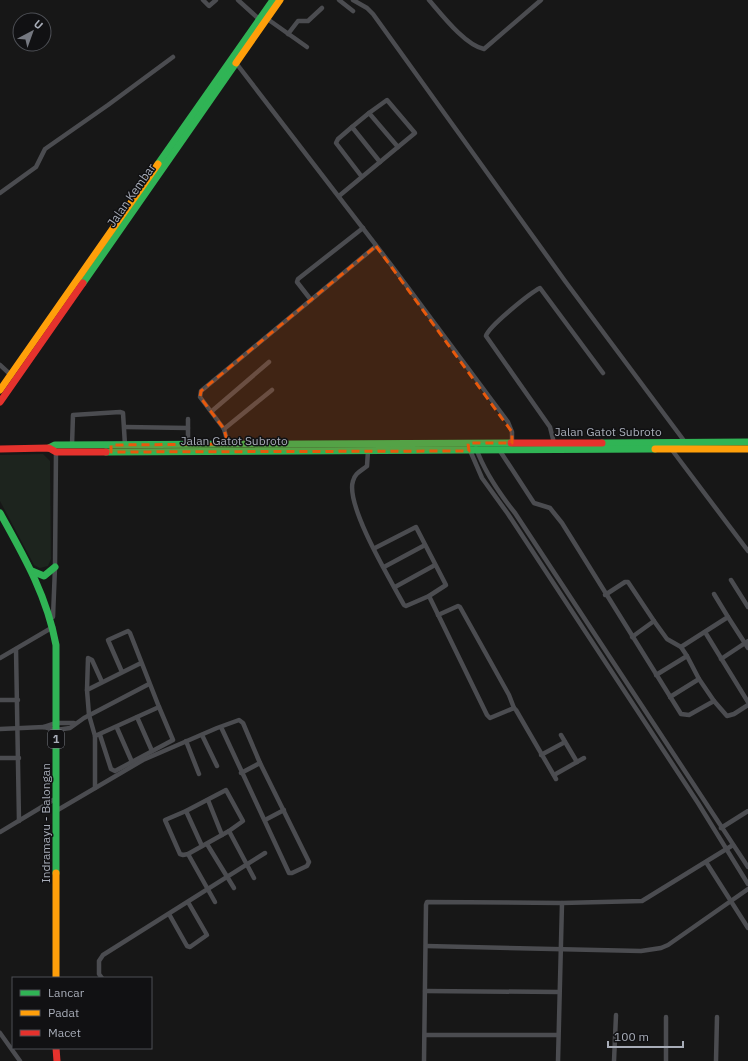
<svg xmlns="http://www.w3.org/2000/svg" width="748" height="1061" viewBox="0 0 748 1061" font-family="'IBM Plex Sans',sans-serif">
<style>
.green{fill:#1d241e}
.lines{fill:none;stroke-linecap:round;stroke-linejoin:round}
.street{stroke:#4b4c50;stroke-width:4.5}
.fast{stroke:#30b455;stroke-width:7}
.slow{stroke:#ff9f0a;stroke-width:7}
.jam{stroke:#e5322d;stroke-width:7}
.marked{fill:#e8590c;fill-opacity:0.2;stroke:#e8590c;stroke-width:3;stroke-dasharray:8 5;stroke-linejoin:round}
.labels{text-anchor:middle;dominant-baseline:central;stroke-width:3;stroke-linejoin:round;paint-order:stroke}
.shield{fill:#111113;stroke:#7b7e86;stroke-width:1}
.shield-label{font-size:11px;font-weight:bold;fill:#a8adb8}
.street-label{font-size:12px;fill:#a8adb8;stroke:#111113}
</style>
<rect width="100%" height="100%" fill="#171717"/>
<polygon class="green" points="43,454 50,461 51,559 48,566 40,568 34,565 0,501 0,455"/>
<g class="lines">
<g class="street">
<polyline points="203,0 209,6 216,0"/>
<polyline points="238,0 260,20"/>
<polyline points="339,0 353,11"/>
<polyline points="353,0 367,8 373,14 565,281 685,442"/>
<path d="M429,0C442,15 465,45 484,49L541,0"/>
<polyline points="266,18 307,47"/>
<polyline points="288,34 298,21 308,21 322,8"/>
<polyline points="236,63 395,270 508,422 512,432 512,443"/>
<polyline points="369,113 387,100 415,133 398,147"/>
<polyline points="352,127 369,113 398,147 380,162"/>
<polyline points="0,193 36,167 45,149 108,105 173,57"/>
<polyline points="339,196 380,162 352,127 338,139 336,143 362,177"/>
<polyline points="311,300 297,282 298,279 363,228"/>
<polyline points="0,365 12,376"/>
<polyline points="212,411 269,362"/>
<polyline points="125,427 188,428"/>
<polyline points="224,429 272,390"/>
<path d="M554,443L550,427L486,336C488,327 530,293 540,288L603,373"/>
<polyline points="188,444 188,419"/>
<polyline points="228,444 224,429 200,397 201,391 376,246"/>
<polyline points="72,445 73,415 120,412 123,413 125,445"/>
<polyline points="469,448 482,478 508,514 698,803 748,884"/>
<path d="M476,448C485,473 499,493 515,513L748,867"/>
<polyline points="672,450 748,551"/>
<path d="M368,451L367,466C361,471 355,473 353,481C345,505 391,581 404,605L406,606L429,596L487,715L490,718L514,708L516,710L556,779"/>
<polyline points="500,451 534,503 550,508 562,523 681,714 689,715 714,701 727,716 734,714 748,705"/>
<polyline points="375,548 416,527 446,585 429,596"/>
<polyline points="384,567 425,545"/>
<polyline points="731,580 748,607"/>
<polyline points="395,587 435,565"/>
<polyline points="714,594 728,617"/>
<polyline points="605,595 625,582 628,582 654,621 632,637"/>
<polyline points="438,615 458,606 460,607 509,695 514,708"/>
<polyline points="53,617 55,567 56,451"/>
<polyline points="654,621 667,639 681,647 687,656 656,675"/>
<polyline points="705,632 748,702"/>
<polyline points="681,647 728,617 748,648"/>
<polyline points="16,649 19,821"/>
<polyline points="0,658 53,627"/>
<polyline points="721,659 748,641"/>
<polyline points="122,672 108,640 128,631 130,633 159,707 95,736 89,715 87,690 141,663"/>
<polyline points="699,679 714,701"/>
<polyline points="87,690 88,658 92,660 102,682"/>
<polyline points="670,697 699,679 687,656"/>
<polyline points="0,700 18,700"/>
<polyline points="137,717 152,751"/>
<polyline points="44,727 56,723 74,723"/>
<polyline points="117,728 132,762"/>
<polyline points="0,729 44,727 56,730 70,728 84,718 149,684"/>
<polyline points="100,735 111,769 115,771 173,740 159,707"/>
<polyline points="202,735 217,766"/>
<polyline points="561,735 577,762"/>
<polyline points="186,741 199,774"/>
<polyline points="541,755 565,742"/>
<polyline points="0,758 19,758"/>
<polyline points="241,773 260,763"/>
<polyline points="554,775 584,758"/>
<polyline points="95,788 95,736"/>
<polygon points="226,790 243,821 229,831 188,854 183,855 180,854 165,820 186,811"/>
<polyline points="208,800 222,835"/>
<polyline points="56,811 143,760 217,728 239,720 243,723 260,763 309,862 307,866 292,873 289,873 221,727"/>
<polyline points="186,811 202,846"/>
<polyline points="265,820 284,810"/>
<polyline points="721,828 748,811"/>
<polyline points="229,831 254,878"/>
<polyline points="0,832 55,799"/>
<polyline points="207,844 234,888"/>
<polyline points="188,854 215,902"/>
<polyline points="706,862 748,928"/>
<polyline points="169,914 187,946 190,947 207,935 188,902"/>
<polyline points="426,946 641,951 661,948 668,945 748,889"/>
<polyline points="102,978 99,974 99,961 103,955 265,853"/>
<polyline points="425,991 559,992"/>
<polyline points="0,1033 20,1061"/>
<polyline points="425,1035 558,1035"/>
<polyline points="424,1061 426,905 427,902 562,903 642,901 733,845"/>
<polyline points="558,1061 562,903"/>
<polyline points="614,1061 616,1015"/>
<polyline points="666,1061 666,1017"/>
<polyline points="716,1061 717,1017"/>
</g>
<g class="fast">
<polyline points="158,164 273,0"/>
<polyline points="83,283 236,63"/>
<polyline points="602,443 748,442"/>
<polyline points="49,448 55,445 511,443"/>
<polyline points="106,452 655,449"/>
<path d="M0,513C24,556 47,596 56,645V873"/>
<polyline points="32,571 44,576 55,567"/>
</g>
<g class="slow">
<polyline points="236,63 280,0"/>
<polyline points="0,390 158,164"/>
<polyline points="655,449 748,449"/>
<polyline points="56,873 56,978"/>
</g>
<g class="jam">
<polyline points="0,402 83,283"/>
<polyline points="511,443 602,443"/>
<polyline points="0,449 49,448 56,452 106,452"/>
<polyline points="56,1048 57,1061"/>
</g>
</g>
<path class="marked" d="M376,246L512,432V443H468L469,451L111,452V445L228,444L224,429L200,397L201,391Z"/>
<g class="labels">
<rect class="shield" x="48" y="730" width="16" height="18" rx="3"/>
<g class="shield-label">
<text x="56" y="739">1</text>
</g>
<g class="street-label">
<text transform="translate(131 195) rotate(-55)">Jalan Kembar</text>
<text x="608" y="431">Jalan Gatot Subroto</text>
<text x="234" y="440">Jalan Gatot Subroto</text>
<text transform="translate(45 823) rotate(-90)">Indramayu - Balongan</text>
</g>
</g>
<rect x="12" y="977" width="140" height="72" fill="#111113" stroke="#4d4f55"/>
<rect x="20" y="990" width="20" height="6" fill="#30b455" stroke="#4d4f55"/>
<text x="48" y="997" font-size="12" fill="#a8adb8">Lancar</text>
<rect x="20" y="1010" width="20" height="6" fill="#ff9f0a" stroke="#4d4f55"/>
<text x="48" y="1017" font-size="12" fill="#a8adb8">Padat</text>
<rect x="20" y="1030" width="20" height="6" fill="#e5322d" stroke="#4d4f55"/>
<text x="48" y="1037" font-size="12" fill="#a8adb8">Macet</text>
<g transform="translate(32 32) rotate(41)"><circle r="19" fill="#111113" stroke="#4d4f55"/>
<path d="M0-3L7 15L0 10L-7 15Z" fill="#757880"/>
<text y="-6" font-size="11" font-weight="bold" text-anchor="middle" fill="#a8adb8">U</text>
</g>
<path d="M608 1041v6h75v-6" fill="none" stroke="#a8adb8" stroke-width="2"/>
<text x="614" y="1041" font-size="12" fill="#a8adb8" stroke="#111113" stroke-width="3" paint-order="stroke">100 m</text>
</svg>
